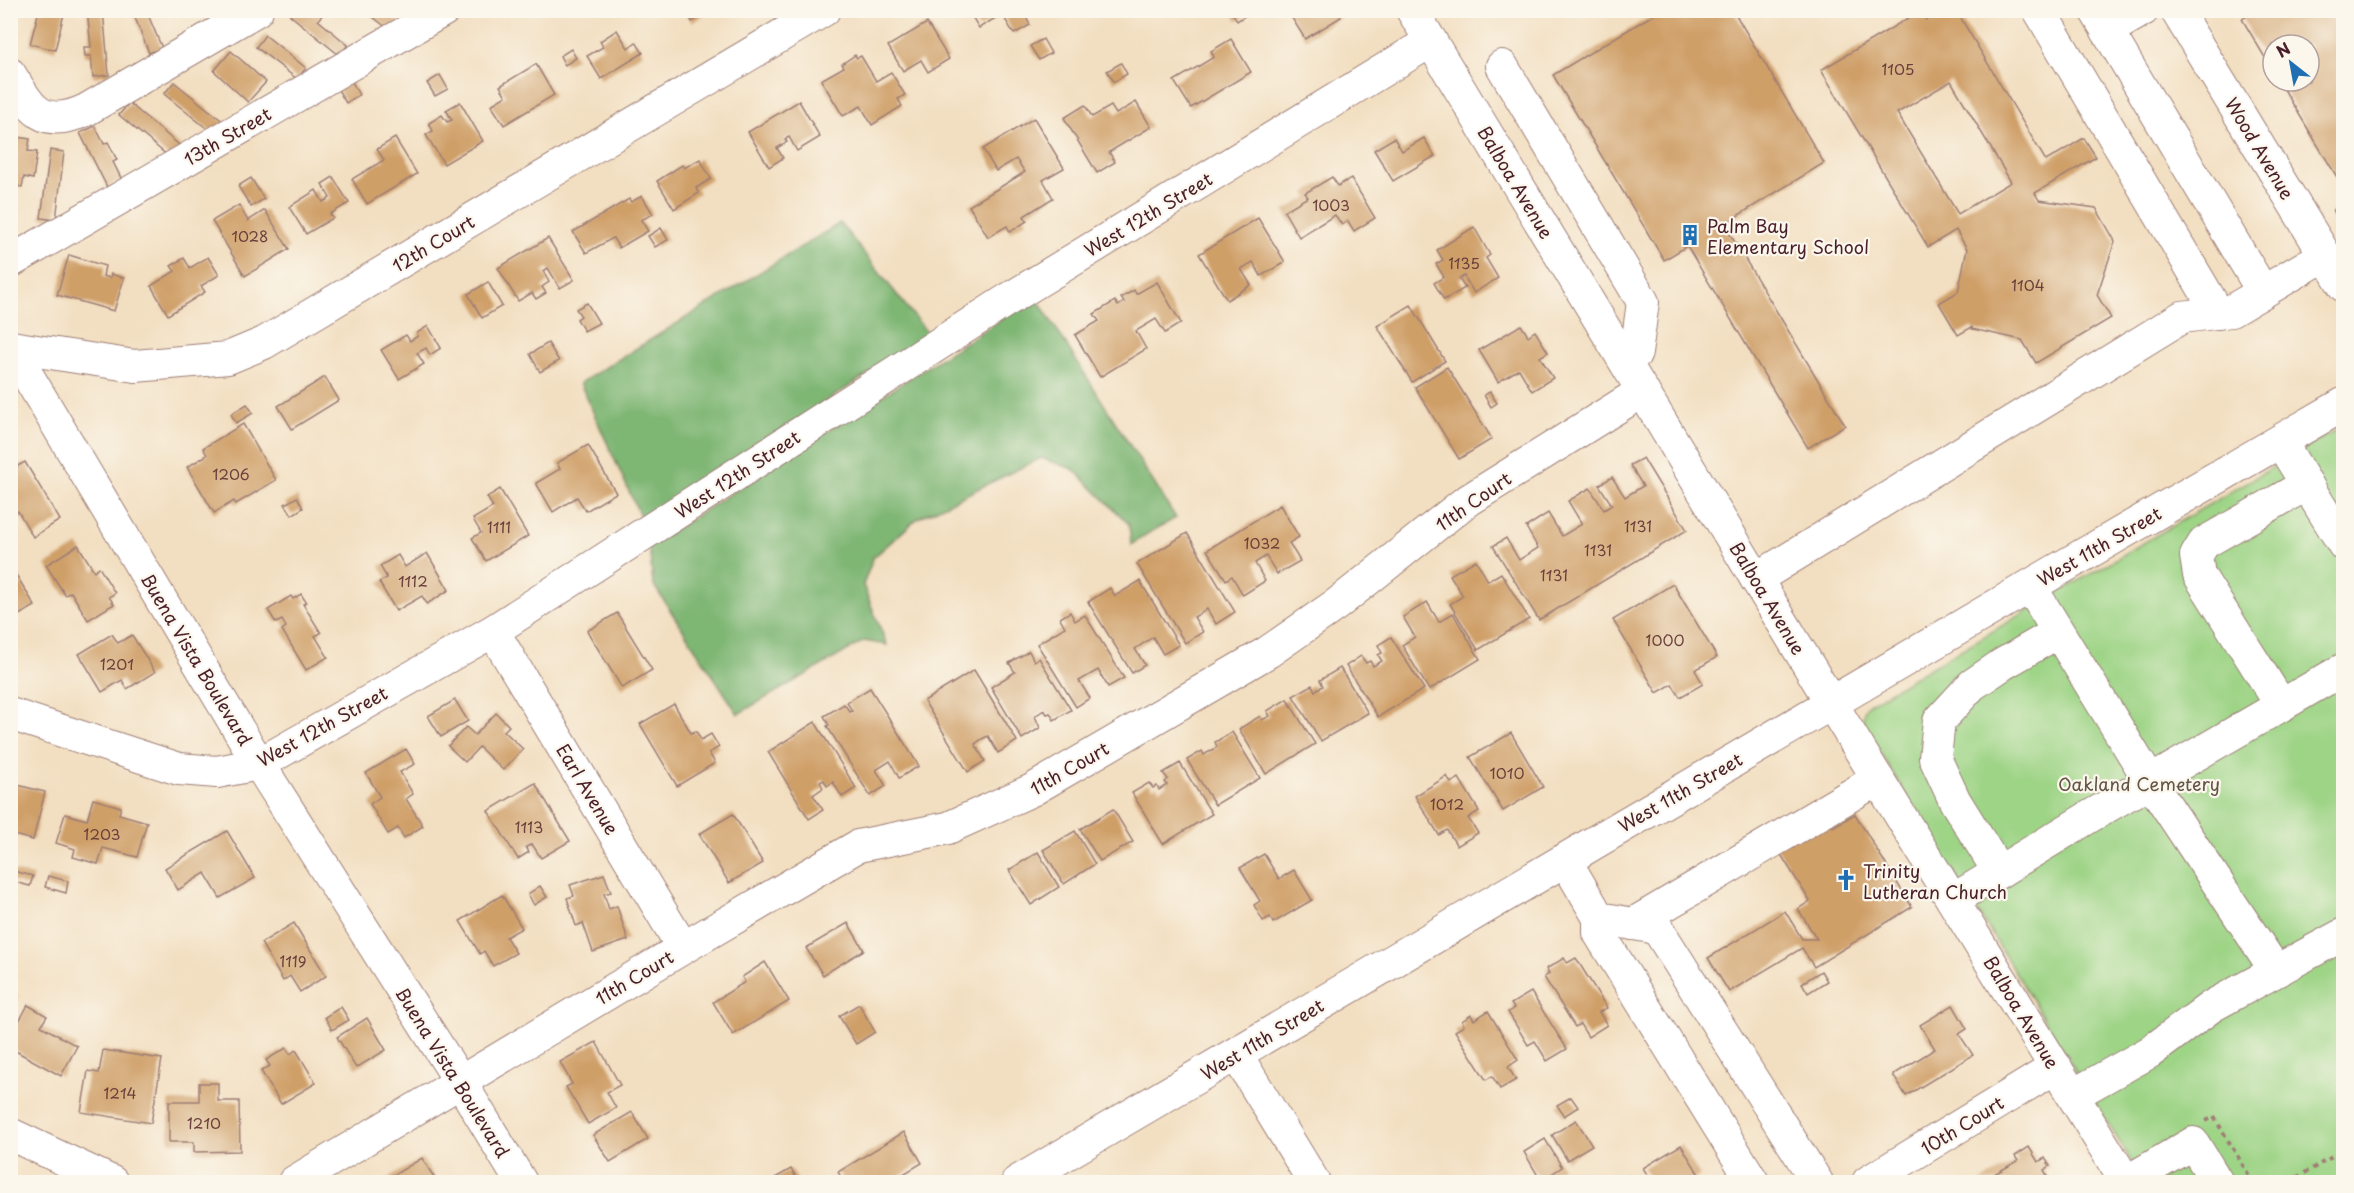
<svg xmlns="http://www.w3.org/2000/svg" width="2354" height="1193" viewBox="0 0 2354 1193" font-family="'Playpen Sans',sans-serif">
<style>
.green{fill:#9ed486;stroke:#747a58;stroke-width:1.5}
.forest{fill:#7eb673;stroke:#646a4f;stroke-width:1.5}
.building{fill:#cf9f67;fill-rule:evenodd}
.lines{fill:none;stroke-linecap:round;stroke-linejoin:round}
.minor-casing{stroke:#9e7e76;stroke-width:34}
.major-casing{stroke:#9e7e76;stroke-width:35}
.path{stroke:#9e7e76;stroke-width:4;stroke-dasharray:4.5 4.5;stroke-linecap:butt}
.minor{stroke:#fff;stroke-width:32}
.major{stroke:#fff;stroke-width:33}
.labels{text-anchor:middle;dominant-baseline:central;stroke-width:4.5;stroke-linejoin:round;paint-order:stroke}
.number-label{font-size:15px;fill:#6b3f3a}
.street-label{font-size:18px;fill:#4a1f2b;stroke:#fbf7ec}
.poi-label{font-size:18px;fill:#4a1f2b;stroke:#fbf7ec;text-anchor:start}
.park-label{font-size:18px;fill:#635546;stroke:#fbf7ec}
</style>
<rect width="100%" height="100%" fill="#fbf7ec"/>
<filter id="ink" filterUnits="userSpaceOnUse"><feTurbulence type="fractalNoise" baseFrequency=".0167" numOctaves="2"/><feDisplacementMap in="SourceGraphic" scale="12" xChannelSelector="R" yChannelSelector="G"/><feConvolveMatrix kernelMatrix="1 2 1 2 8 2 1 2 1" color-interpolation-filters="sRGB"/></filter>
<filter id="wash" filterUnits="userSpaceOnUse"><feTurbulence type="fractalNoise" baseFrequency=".008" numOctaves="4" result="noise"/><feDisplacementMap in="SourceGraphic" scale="24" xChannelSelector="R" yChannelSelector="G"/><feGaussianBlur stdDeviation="1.35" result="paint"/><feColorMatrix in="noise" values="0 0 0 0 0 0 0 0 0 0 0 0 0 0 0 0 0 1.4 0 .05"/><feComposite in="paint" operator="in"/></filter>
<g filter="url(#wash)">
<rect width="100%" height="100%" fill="#f2dec0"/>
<path class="green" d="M2343,426V1182H2144L1867,731C1862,720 1861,710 1870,703Z"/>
<g class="forest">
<polygon points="840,223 929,335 642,520 580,383"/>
<polygon points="1036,297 1176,518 1147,534 1131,545 1129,524 1073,469 1041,458 918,518 873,558 863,585 887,645 864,641 738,714 653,584 649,546"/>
</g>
<g id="blocks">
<g class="building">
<polygon points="39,10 65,10 55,50 30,44"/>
<polygon points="87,10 103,10 109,75 93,77 91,56 85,56 84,47 91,47"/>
<polygon points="132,10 146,10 162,48 149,53"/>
<polygon points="294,10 322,10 324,13 318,20 348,45 339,55 290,15"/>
<polygon points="364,10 389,10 400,18 391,31"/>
<polygon points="685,10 711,10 692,22"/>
<polygon points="968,10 1022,10 1030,25 1014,34 1002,14 979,28"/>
<polygon points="1231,10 1254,10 1237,21"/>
<polygon points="1287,10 1337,10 1341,17 1305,39"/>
<polygon points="1661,10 1733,10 1824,163 1724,224 1845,425 1808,448 1687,246 1664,260 1553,75"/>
<path d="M1906,10H1920L1926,20L1942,10H1956L2046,161L2084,138L2096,157L2035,193L2039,200L2096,208L2115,241L2097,295L2111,318L2036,363L2022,340L1972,329V327L1958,335L1939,303L1958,292L1967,249L1956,230L1928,247L1821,70L1910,17ZM1951,81L2011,182L1958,214L1897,113Z"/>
<polygon points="2257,10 2343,10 2343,187 2279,81 2309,81 2309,45 2273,45 2273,71 2242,19"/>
<polygon points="927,23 949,59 928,72 921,60 903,71 888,46"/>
<polygon points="617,30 628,48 636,42 643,53 601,79 587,56 603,47 600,41"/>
<polygon points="265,35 306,68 297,79 256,47"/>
<polygon points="1043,39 1051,53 1039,60 1030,46"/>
<polygon points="1231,39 1251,72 1191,108 1174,81 1214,57 1211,51"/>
<polygon points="571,49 576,58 565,65 560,56"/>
<polygon points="231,51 266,82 248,102 214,71"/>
<polygon points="855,55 857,58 861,56 876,81 891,72 905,95 898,99 902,106 872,125 861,106 843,116 821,80 844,67 842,64"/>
<polygon points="1121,63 1127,74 1114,82 1107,71"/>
<polygon points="536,64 554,95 504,125 491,105 506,96 500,86"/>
<polygon points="440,75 448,89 435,96 427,83"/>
<polygon points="351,80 359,95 346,103 337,88"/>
<polygon points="174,82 225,123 215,135 164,94"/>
<polygon points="799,101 820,137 797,151 789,137 785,139 787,142 777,148 783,158 769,167 748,132"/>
<polygon points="460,102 483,141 444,164 426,135 433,131 429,123 442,115 447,122 452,120 446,110"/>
<polygon points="1136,102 1151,127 1109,152 1115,162 1097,173 1064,118 1085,105 1092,117 1111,106 1116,114"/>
<polygon points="129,103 184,149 174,161 119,115"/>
<polygon points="1034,118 1064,168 1043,180 1053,198 1024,216 1027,221 1010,232 1007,226 988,237 969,206 1025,172 1016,159 996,171 983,149"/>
<polygon points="95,126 104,144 108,142 117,160 113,162 122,180 107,187 80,133"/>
<polygon points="17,137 30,139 28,151 37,152 33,179 24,177 22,187 10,185"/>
<polygon points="395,138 417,174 367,204 352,179 384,160 377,149"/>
<polygon points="1394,138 1402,151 1424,138 1435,156 1393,181 1374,150"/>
<polygon points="50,150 64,152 56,220 41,218"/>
<polygon points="700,159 711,179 696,188 699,193 674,209 657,181 682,165 684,168"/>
<polygon points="333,177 349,203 330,214 333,218 306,234 289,207 316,190 323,202 330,198 322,184"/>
<polygon points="1332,177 1338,186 1351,178 1375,218 1354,231 1348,221 1342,225 1335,215 1299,237 1284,211 1308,197 1305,193"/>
<polygon points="251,178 264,199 251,207 238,186"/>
<polygon points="642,196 653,214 641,220 648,231 619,248 613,238 586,253 573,232 629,199 631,202"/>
<polygon points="2343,203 2343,227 2333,210"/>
<polygon points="239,205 248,221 265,210 289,249 245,276 212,221"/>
<polygon points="1258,218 1285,262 1261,276 1253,262 1241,269 1251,285 1227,300 1199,254"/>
<polygon points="1474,227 1490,255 1486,258 1498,278 1474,293 1464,276 1459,279 1465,288 1444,300 1434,283 1444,277 1436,264 1443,260 1437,250"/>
<polygon points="661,228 668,240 655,247 648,236"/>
<polygon points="548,238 574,280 560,288 548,268 543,271 549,282 542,287 546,293 536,299 532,293 518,301 498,268"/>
<polygon points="69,255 105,266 103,276 110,278 111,274 124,278 114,311 57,295"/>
<polygon points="208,257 219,275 201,286 205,292 168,315 151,286 175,271 171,266 184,258 190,268"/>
<polygon points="488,282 502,306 482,318 468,294"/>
<polygon points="1157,282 1181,323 1165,333 1156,319 1136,331 1146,349 1100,377 1075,335 1099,321 1094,314 1115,301 1118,306 1124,302 1121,298 1134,290 1136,294"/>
<polygon points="587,303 599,323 584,331 577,319 581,316 576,309"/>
<polygon points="1411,305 1445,361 1412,382 1377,326"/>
<polygon points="1521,325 1528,336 1535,331 1548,352 1540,357 1553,378 1532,391 1519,369 1498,382 1479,350"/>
<polygon points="428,326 441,348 430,355 426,348 417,353 424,364 399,379 381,350 406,335 410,341 418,336 417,333"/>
<polygon points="548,343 559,361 540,372 530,354"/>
<polygon points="1447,367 1492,439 1459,459 1415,387"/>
<polygon points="325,377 339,400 292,429 278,406"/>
<polygon points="1490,392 1497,403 1491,407 1484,395"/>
<polygon points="247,404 253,413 236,423 231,414"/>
<polygon points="243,424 276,480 236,504 234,501 214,513 187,467 207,455 203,448"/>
<polygon points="588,445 616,493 586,511 577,497 553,512 536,483 560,469 557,463"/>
<polygon points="1643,458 1687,530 1539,620 1493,546 1506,538 1519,560 1538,548 1526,527 1548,513 1562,536 1582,524 1568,501 1590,488 1604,510 1612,505 1599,485 1612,477 1625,497 1643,486 1630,465"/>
<polygon points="25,462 60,520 33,537 18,511 10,516 10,470"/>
<polygon points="500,489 528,536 486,561 472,538 481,533 473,519 493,507 487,497"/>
<polygon points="297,497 303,508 292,515 285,504"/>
<polygon points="1280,505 1299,537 1289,543 1300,561 1277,574 1266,556 1255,563 1265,581 1243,595 1232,576 1226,580 1207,550"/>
<polygon points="1187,533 1235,612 1216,624 1207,609 1194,617 1203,632 1185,643 1137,564"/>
<polygon points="78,545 94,571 99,567 115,593 109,597 114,604 88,620 71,592 65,595 46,565"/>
<polygon points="427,553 449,590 427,604 422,596 396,611 379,582 387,578 380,566 398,555 405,567"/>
<polygon points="1476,560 1488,581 1501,573 1529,619 1478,650 1450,604 1463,596 1450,575"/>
<polygon points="15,573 35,606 10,620 10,576"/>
<polygon points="1140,581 1179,645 1163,654 1153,637 1135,649 1145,665 1132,673 1088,602 1110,588 1115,596"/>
<polygon points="1673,584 1717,657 1695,670 1703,684 1680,697 1672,684 1657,693 1613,620"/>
<polygon points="301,594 306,602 303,604 321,633 315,636 328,657 306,670 282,630 286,627 282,620 276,623 268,610 291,596 293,599"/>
<polygon points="1427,602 1439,622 1453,613 1480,659 1429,690 1402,645 1415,637 1403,617"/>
<polygon points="1070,612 1075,621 1085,615 1124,678 1108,687 1098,670 1079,681 1090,698 1076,707 1037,644 1065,627 1060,618"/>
<polygon points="617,613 652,670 622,688 587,631"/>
<polygon points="112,634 118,643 132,635 155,672 127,689 122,680 102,692 79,654"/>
<polygon points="1391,637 1424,689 1378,717 1346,666 1361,656 1366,663 1370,661 1373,666 1382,661 1378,655 1382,653 1378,645"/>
<polygon points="1029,651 1034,661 1039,658 1071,710 1054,720 1050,713 1047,714 1044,710 1035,716 1040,728 1022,739 991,687 1015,672 1009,663"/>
<polygon points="1340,668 1368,713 1321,741 1293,696 1312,685 1315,691 1319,688 1323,686 1320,680"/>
<polygon points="974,670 1017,741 998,753 988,736 982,739 975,744 985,761 968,772 924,701"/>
<polygon points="870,688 919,766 899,778 890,761 876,770 886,786 870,796 827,726 829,725 824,716 844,704 850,712 852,711 847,702"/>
<polygon points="1287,699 1315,744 1266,774 1239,729 1260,716 1262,720 1270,716 1267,711"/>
<polygon points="455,700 468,721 441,737 428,716"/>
<polygon points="674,704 691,733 696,731 701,740 711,734 719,747 709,753 715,763 677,786 640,724"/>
<polygon points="496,713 509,726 504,731 523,749 503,770 479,747 465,762 448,746 466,727 475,735"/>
<polygon points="815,722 856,788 842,797 833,782 827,786 824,780 820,782 823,788 813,795 823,810 809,819 768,752"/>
<polygon points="1232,732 1260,778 1215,805 1187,760 1202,751 1204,755 1217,747 1215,742"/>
<polygon points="1511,733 1543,787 1503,811 1470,757"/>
<polygon points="406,749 415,764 400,772 413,794 406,799 423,826 404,838 398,828 388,834 370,804 380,797 366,773"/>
<polygon points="1180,763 1212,814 1163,844 1132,793 1149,783 1153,788 1157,786 1159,790 1167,785 1165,782 1168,779 1163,773"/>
<polygon points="1447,776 1451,783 1459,778 1479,811 1468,818 1478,833 1457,846 1447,830 1439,835 1415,796"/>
<polygon points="10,783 45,792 33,840 10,834"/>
<polygon points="535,783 570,841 541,858 532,844 526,847 529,852 518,859 488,811"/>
<polygon points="93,799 121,807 119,814 147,822 137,857 103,848 98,864 73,857 75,849 56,843 65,814 87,820"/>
<polygon points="1113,809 1133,842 1100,861 1080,829"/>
<polygon points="733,814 763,863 729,883 699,834"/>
<polygon points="1825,814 1833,827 1855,814 1912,907 1814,967 1802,948 1729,992 1708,958 1785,911 1802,939 1817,939 1798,909 1810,901 1775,845"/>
<polygon points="227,831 255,878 220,898 205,873 178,890 165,868"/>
<polygon points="1075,831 1095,864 1064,884 1043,850"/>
<polygon points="1038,852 1059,887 1031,905 1009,870"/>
<polygon points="1264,854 1279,879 1294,870 1312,900 1273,923 1270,917 1263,921 1254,905 1260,901 1240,868"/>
<polygon points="13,871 33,876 30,886 10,881"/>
<polygon points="604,874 611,892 604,894 609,909 617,906 628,940 593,952 583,923 576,926 567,898 574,896 570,885"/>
<polygon points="48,876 68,881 66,893 45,887"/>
<polygon points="540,886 547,897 534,905 528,894"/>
<polygon points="502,895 522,928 506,937 516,953 493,966 484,951 480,954 460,921"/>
<polygon points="294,923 326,976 300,992 290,976 283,981 261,943"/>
<polygon points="848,923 864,950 823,975 806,948"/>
<polygon points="1564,958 1567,963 1576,958 1607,1008 1599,1012 1607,1025 1588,1037 1580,1024 1575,1027 1544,977 1549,974 1546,969"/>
<polygon points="765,962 789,1001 733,1035 713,1002 745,982 742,977"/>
<polygon points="1821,971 1827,981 1808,993 1802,983"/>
<polygon points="10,992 18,996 10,1010"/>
<polygon points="1531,992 1567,1049 1547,1061 1535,1041 1528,1045 1508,1012 1514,1008 1511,1004"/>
<polygon points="859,1004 875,1032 856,1044 839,1016"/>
<polygon points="28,1005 47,1016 41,1026 77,1046 61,1076 10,1048 10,1038"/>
<polygon points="1953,1005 1967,1029 1959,1034 1973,1055 1906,1096 1893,1075 1935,1049 1920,1025"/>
<polygon points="341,1007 349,1020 332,1030 325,1017"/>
<polygon points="1488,1011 1518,1060 1508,1067 1516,1080 1500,1089 1492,1076 1486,1080 1455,1031 1464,1026 1462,1021 1471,1015 1474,1020"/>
<polygon points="367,1018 386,1050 356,1068 337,1037"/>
<polygon points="596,1042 620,1085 607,1092 616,1108 588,1124 566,1087 572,1084 560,1062"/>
<polygon points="286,1048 290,1054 296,1050 316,1083 281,1104 261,1071 270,1066 266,1060"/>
<polygon points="103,1050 162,1059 151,1123 81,1112 88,1071 99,1073"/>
<polygon points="199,1083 218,1083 218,1101 239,1101 240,1151 194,1152 194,1142 169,1142 169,1101 199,1101"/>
<polygon points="1571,1097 1578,1107 1564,1116 1557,1105"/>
<polygon points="632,1112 648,1139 610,1162 593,1135"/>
<polygon points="1576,1120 1592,1145 1567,1160 1552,1135"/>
<polygon points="904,1132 922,1163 890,1182 844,1182 838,1172"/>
<polygon points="1545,1139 1562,1167 1541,1181 1524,1152"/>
<polygon points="1681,1145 1700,1176 1690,1182 1645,1182 1650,1179 1643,1168"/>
<polygon points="2029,1147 2038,1162 2045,1158 2050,1166 2044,1170 2051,1182 1980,1182 2018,1161 2015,1156"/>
<polygon points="422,1158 437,1182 382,1182"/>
<polygon points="791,1169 799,1182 768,1182"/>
</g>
</g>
</g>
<g filter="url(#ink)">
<use href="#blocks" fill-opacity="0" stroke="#9e7e76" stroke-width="1.5"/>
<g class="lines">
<defs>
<g id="minor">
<polyline points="1412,10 1844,724 2126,1182"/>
<polyline points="2039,10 2218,313"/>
<polyline points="2095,10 2263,292"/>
<polyline points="2176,10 2344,286"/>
<polyline points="2107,31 2143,10"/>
<polyline points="1502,66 1643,302 1636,353 1625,361"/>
<path d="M10,74C31,109 42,130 86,110L257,10"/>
<polyline points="10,262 444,10"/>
<polyline points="10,346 259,764 461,1083 521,1182"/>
<polyline points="11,347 135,366 228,358 264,343 824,10"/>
<polyline points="2280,441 2344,545"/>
<polyline points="1756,579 2182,317 2231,311 2325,255"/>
<polyline points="2030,586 2150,781 2276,971"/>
<polyline points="493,631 683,948"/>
<polyline points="2281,705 2199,575 2196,556 2204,543 2307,484"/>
<polyline points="10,714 179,769 217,772 259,764 493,631 1004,302 1431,41"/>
<polyline points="1565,860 1599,918 1599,933 1753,1182"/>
<polyline points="1999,872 1955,801 1935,758 1939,721 1972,685 2003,664 2058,632"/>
<polyline points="1953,900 2089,817 2344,669"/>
<polyline points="1599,918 1657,928 1817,1182"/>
<polyline points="1633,924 1878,779"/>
<polyline points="1236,1054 1314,1182"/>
<polyline points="2073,1095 2150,1052 2212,1006 2344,934"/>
<polyline points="10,1134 112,1182"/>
<polyline points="294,1182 683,948 858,846 948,828 1032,790 1268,652 1337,604 1464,503 1643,391"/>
<polyline points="1868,1182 2056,1067"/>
<polyline points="2126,1182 2193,1143 2217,1182"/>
</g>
<polyline id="major" points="1018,1182 2030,586 2344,404"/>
</defs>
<use href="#minor" class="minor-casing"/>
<use href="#major" class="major-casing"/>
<g class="path">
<polyline points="2206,1121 2214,1117 2253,1182"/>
<polyline points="2289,1182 2344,1150"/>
</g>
<use href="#minor" class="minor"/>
<use href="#major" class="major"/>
</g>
</g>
<defs>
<symbol id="building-bare" viewBox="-9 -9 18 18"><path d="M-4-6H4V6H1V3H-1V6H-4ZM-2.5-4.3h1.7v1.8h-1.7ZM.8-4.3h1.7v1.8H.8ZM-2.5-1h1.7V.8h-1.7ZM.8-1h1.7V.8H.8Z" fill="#1f6fb2" stroke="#fbf7ec" stroke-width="2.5" paint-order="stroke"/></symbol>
<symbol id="church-bare" viewBox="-9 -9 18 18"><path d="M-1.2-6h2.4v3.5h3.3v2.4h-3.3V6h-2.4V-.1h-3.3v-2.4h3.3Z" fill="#1f6fb2" stroke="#fbf7ec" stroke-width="2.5" paint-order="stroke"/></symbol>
</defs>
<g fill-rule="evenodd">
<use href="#building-bare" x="1675" y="220" width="30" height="30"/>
<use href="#church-bare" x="1831" y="865" width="30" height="30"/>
</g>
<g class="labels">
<g class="number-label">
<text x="1898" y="68">1105</text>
<text x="1331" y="204">1003</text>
<text x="250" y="235">1028</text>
<text x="1464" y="262">1135</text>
<text x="2028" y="284">1104</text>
<text x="231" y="473">1206</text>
<text x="1638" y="525">1131</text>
<text x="499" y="526">1111</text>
<text x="1262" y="542">1032</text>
<text x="1598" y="549">1131</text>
<text x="1554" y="574">1131</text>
<text x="413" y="580">1112</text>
<text x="1665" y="639">1000</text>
<text x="117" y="663">1201</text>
<text x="1507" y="772">1010</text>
<text x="1447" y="803">1012</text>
<text x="529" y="826">1113</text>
<text x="102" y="833">1203</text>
<text x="293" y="960">1119</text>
<text x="120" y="1092">1214</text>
<text x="204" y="1122">1210</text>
</g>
<g class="street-label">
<text transform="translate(227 136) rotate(-30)">13th Street</text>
<text transform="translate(2260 148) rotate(59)">Wood Avenue</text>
<text transform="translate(1516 182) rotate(59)">Balboa Avenue</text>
<text transform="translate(1148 214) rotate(-31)">West 12th Street</text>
<text transform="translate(433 243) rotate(-31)">12th Court</text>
<text transform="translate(737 474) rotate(-33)">West 12th Street</text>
<text transform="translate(1473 501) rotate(-35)">11th Court</text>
<text transform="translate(2099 546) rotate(-30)">West 11th Street</text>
<text transform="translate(1768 598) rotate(59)">Balboa Avenue</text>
<text transform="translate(197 659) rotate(59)">Buena Vista Boulevard</text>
<text transform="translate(322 726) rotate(-29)">West 12th Street</text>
<text transform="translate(1069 768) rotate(-30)">11th Court</text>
<text transform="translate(588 789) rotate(59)">Earl Avenue</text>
<text transform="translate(1680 792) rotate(-30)">West 11th Street</text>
<text transform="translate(634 977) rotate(-31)">11th Court</text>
<text transform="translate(2022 1012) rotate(59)">Balboa Avenue</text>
<text transform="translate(1262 1039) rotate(-31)">West 11th Street</text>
<text transform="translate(453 1072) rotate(58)">Buena Vista Boulevard</text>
<text transform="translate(1962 1125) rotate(-32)">10th Court</text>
</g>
<g class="poi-label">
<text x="1707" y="225">Palm Bay<tspan x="1707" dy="21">Elementary School</tspan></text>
<text x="1863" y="870">Trinity<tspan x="1863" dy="21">Lutheran Church</tspan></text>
</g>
<g class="park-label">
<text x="2139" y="783">Oakland Cemetery</text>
</g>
</g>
<rect width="2354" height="1193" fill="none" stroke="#fbf7ec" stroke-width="36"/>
<g transform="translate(2291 63) rotate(329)"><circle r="28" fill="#fbf7ec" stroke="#b4a19f" stroke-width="1.5"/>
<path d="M0-4.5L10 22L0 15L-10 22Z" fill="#1f6fb2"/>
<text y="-9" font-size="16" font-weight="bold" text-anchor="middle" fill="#4a1f2b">N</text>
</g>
</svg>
